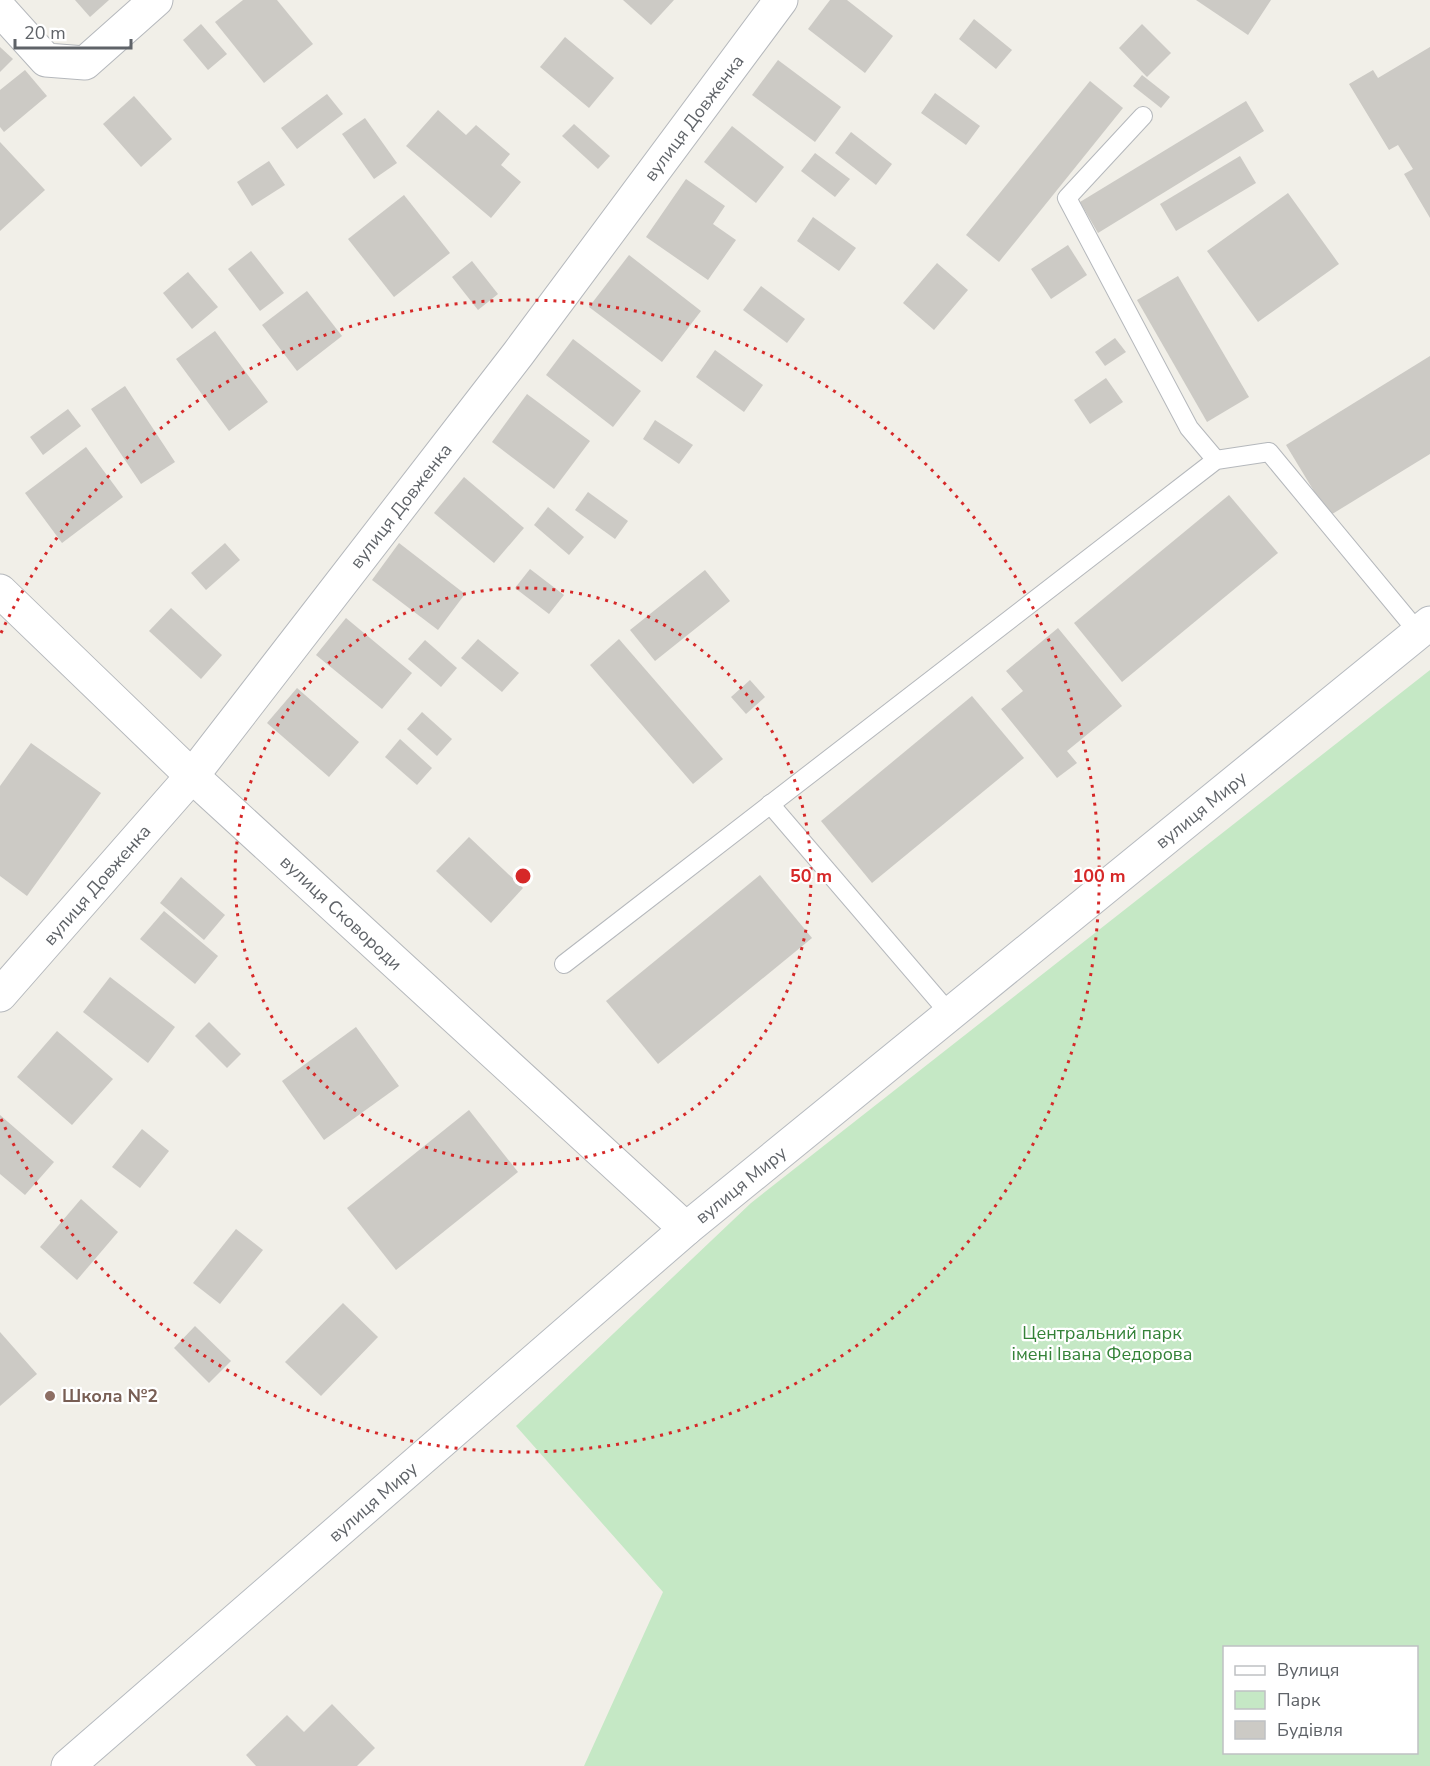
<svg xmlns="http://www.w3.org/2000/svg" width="1430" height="1766" viewBox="0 0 1430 1766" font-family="'Nunito Sans',sans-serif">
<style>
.green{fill:#c5e8c5;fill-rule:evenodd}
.building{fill:#cccac5}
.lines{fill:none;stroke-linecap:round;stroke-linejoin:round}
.service-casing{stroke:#b5b8bc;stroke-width:20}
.minor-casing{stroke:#b5b8bc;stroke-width:35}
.secondary-casing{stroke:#b6babf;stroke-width:35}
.service{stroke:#fff;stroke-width:18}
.minor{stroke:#fff;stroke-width:33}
.secondary{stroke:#fff;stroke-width:33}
.ring{fill:none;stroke:#d62828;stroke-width:3;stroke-dasharray:3 6}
.education-dot{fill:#8d6e63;stroke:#fff;stroke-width:2}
.labels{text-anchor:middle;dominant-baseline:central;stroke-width:4.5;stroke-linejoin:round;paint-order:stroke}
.street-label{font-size:18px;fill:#5f6368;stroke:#fff}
.park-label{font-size:18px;fill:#348238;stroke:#fff}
.education-label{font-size:18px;font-weight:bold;fill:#785e54;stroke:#fff;text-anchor:start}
.centre{fill:#d62828;stroke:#fff;stroke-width:3}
.ring-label{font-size:18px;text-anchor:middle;font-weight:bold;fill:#d62828;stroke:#fff;stroke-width:4.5;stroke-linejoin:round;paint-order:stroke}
</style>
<rect width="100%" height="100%" fill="#f1efe8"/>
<path class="green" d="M1430,670V1766H584L663,1592L516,1426L751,1203ZM1224,1648H1416V1752H1224Z"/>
<g class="building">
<polygon points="75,0 109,0 90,17"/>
<polygon points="243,0 277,0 313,44 264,83 215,22"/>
<polygon points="623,0 674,0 651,25"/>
<polygon points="830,0 847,0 893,36 865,73 808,29"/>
<polygon points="1196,0 1271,0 1248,35"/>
<polygon points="974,19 1012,50 996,69 959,39"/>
<polygon points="201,24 227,54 208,70 183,40"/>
<polygon points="1142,24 1171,53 1147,77 1119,48"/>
<polygon points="565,37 614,78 589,108 540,67"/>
<polygon points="0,47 13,59 0,72"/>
<polygon points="1430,47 1430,218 1404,174 1413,169 1398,145 1389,150 1349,84 1373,70 1378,78"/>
<polygon points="778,60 841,107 815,142 752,95"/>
<polygon points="25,70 47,96 4,132 0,127 0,90"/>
<polygon points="1142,75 1170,97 1161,108 1133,86"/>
<polygon points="1090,81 1123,108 999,262 966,235"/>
<polygon points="935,93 980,126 966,145 921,113"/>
<polygon points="327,94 343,114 297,149 281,128"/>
<polygon points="134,96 172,139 141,167 103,124"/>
<polygon points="1246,101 1264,131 1098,233 1080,202"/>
<polygon points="438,110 466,135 476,125 510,154 501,165 521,182 491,218 406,146"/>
<polygon points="365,118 397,163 374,179 342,134"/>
<polygon points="574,124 610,156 598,169 562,136"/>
<polygon points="732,126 784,167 756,203 704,162"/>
<polygon points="851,132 892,164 876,185 835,153"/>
<polygon points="0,142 45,190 0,231"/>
<polygon points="815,153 850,179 835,197 801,171"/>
<polygon points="1240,156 1256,183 1176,231 1160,204"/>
<polygon points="269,161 285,185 252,206 237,182"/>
<polygon points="686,179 725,206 713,224 736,240 708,280 646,237"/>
<polygon points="1288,193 1339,264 1258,322 1207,251"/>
<polygon points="404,195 450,253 394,297 348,239"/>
<polygon points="813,217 856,248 839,271 797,241"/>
<polygon points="1068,245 1087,275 1051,299 1031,269"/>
<polygon points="251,251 284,293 260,311 228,269"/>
<polygon points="629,255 701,311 662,362 589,307"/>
<polygon points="472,261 498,294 478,310 452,277"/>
<polygon points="937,263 968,290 934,330 903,303"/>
<polygon points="188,272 218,307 192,329 163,293"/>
<polygon points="1178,276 1249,397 1207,422 1137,300"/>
<polygon points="761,286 805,319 787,343 743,310"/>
<polygon points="307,291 342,336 297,371 262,325"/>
<polygon points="215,331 268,402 229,431 176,359"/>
<polygon points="1115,338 1126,352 1105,366 1095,352"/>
<polygon points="573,339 641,391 613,427 546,375"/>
<polygon points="715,350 763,385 744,412 696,377"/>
<polygon points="1430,356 1430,454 1329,516 1286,445"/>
<polygon points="1106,378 1123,402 1090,424 1074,400"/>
<polygon points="125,386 175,462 141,484 91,409"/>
<polygon points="527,394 590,441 554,489 492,442"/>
<polygon points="68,409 81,426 43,455 30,437"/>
<polygon points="655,420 693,445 679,464 643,439"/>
<polygon points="86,447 123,497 62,543 25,493"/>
<polygon points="464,477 524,528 494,563 434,513"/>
<polygon points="588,492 628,521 615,539 575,510"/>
<polygon points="1229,495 1278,553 1122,682 1074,623"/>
<polygon points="548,507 584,537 569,555 534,525"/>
<polygon points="225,543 240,560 206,590 191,573"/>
<polygon points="399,543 465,594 438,630 372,580"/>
<polygon points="530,569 564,595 549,614 515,588"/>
<polygon points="705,570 730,601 655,661 630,630"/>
<polygon points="171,608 222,655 201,679 149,631"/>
<polygon points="346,618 412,673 382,709 316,655"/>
<polygon points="1058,628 1122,706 1067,751 1077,763 1057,778 1001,709 1023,691 1006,671"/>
<polygon points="478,639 519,673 502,692 461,658"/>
<polygon points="619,639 723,759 693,784 590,665"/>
<polygon points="425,640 457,668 441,687 408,659"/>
<polygon points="750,680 765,697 746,714 731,697"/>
<polygon points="297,688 359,742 329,777 267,723"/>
<polygon points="972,696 1024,758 872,883 821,821"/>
<polygon points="422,712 452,739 437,756 407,729"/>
<polygon points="400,739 432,768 417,785 385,757"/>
<polygon points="31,743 101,793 27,896 0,876 0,786"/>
<polygon points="469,837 523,888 491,923 436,871"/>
<polygon points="760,875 812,938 658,1064 606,1001"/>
<polygon points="181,877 225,915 204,940 160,903"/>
<polygon points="164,911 218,956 195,984 140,939"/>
<polygon points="110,977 175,1027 148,1063 83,1012"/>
<polygon points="209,1022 241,1054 227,1068 195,1036"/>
<polygon points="356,1027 399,1086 324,1140 282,1081"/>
<polygon points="57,1031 113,1079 72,1125 17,1077"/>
<polygon points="469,1110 518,1172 396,1270 347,1208"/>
<polygon points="0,1115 54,1162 25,1195 0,1174"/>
<polygon points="142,1129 169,1151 140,1188 112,1167"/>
<polygon points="81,1199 118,1232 77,1280 40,1247"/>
<polygon points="236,1229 263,1250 220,1304 193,1283"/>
<polygon points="343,1303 378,1337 321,1396 285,1362"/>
<polygon points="195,1326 231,1361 209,1383 174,1348"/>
<polygon points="0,1332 37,1374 0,1406"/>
<polygon points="332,1704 375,1748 357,1766 256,1766 246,1755 287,1715 304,1732"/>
</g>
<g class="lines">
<defs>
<g id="service">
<polyline points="1143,116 1067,198 1189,428 1216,460"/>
<polyline points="770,804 950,1014"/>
<polyline points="564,964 1216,460 1269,452 1418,632"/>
</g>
<g id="minor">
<polyline points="0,9 46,60 85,63 156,0"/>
<polyline points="0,591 192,776 686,1229"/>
<polyline points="0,995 192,776 518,354 781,0"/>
</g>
<polyline id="secondary" points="68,1766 686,1229 1430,623"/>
</defs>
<use href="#service" class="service-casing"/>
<use href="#minor" class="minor-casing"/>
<use href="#secondary" class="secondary-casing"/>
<use href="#service" class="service"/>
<use href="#minor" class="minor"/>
<use href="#secondary" class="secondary"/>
</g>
<g class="ring">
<circle cx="523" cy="876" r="288"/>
<path d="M1 633A576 576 0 1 1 1 1119"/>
</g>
<circle class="education-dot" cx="50" cy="1396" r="6"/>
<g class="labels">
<g class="street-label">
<text transform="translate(694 118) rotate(-53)">вулиця Довженка</text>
<text transform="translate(401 506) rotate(-52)">вулиця Довженка</text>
<text transform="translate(1201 810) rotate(-39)">вулиця Миру</text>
<text transform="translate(97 885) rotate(-49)">вулиця Довженка</text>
<text transform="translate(341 913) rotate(43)">вулиця Сковороди</text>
<text transform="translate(741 1185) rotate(-39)">вулиця Миру</text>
<text transform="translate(373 1502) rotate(-41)">вулиця Миру</text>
</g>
<g class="park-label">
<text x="1102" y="1333">Центральний парк<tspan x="1102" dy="21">імені Івана Федорова</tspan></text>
</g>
<g class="education-label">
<text x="62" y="1396">Школа №2</text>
</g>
</g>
<circle cx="523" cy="876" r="9" class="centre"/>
<g class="ring-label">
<text x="811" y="882">50 m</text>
<text x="1099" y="882">100 m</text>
</g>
<rect x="1223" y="1646" width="195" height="108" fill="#ffffff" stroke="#bfc1c3" stroke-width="1.5"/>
<rect x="1235" y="1666" width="30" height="9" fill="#ffffff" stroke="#bfc1c3" stroke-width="1.5"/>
<text x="1277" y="1676" font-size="18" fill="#5f6368">Вулиця</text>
<rect x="1235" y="1691" width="30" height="18" fill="#c5e8c5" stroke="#bfc1c3" stroke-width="1.5"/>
<text x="1277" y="1706" font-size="18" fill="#5f6368">Парк</text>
<rect x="1235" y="1721" width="30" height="18" fill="#cccac5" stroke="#bfc1c3" stroke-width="1.5"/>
<text x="1277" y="1736" font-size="18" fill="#5f6368">Будівля</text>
<path d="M15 39v9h116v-9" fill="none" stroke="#5f6368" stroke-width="3"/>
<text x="24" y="39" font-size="18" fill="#5f6368" stroke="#ffffff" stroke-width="4.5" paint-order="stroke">20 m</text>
</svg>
